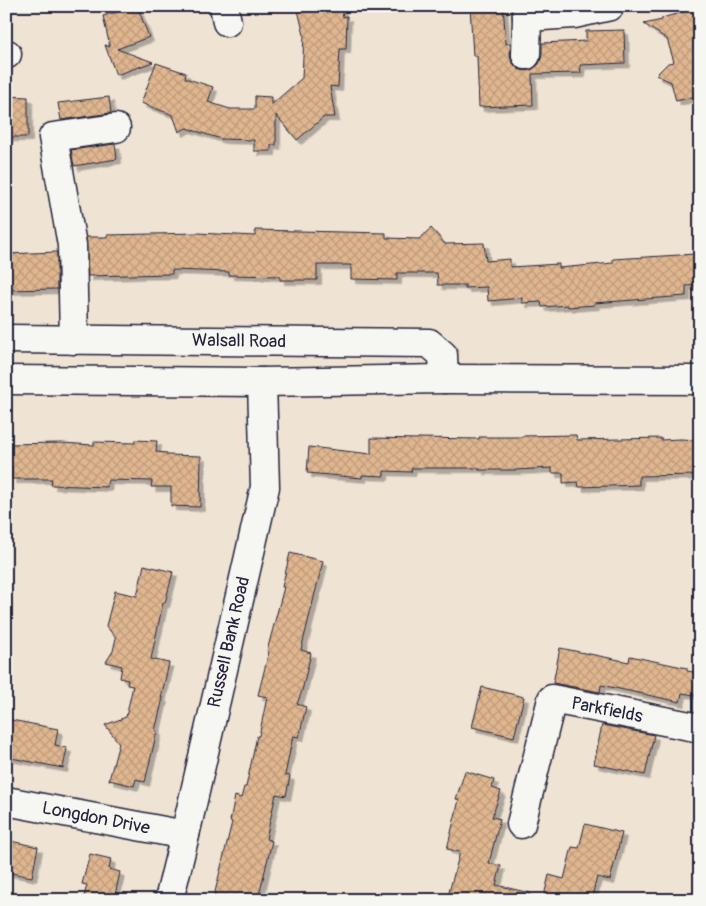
<svg xmlns="http://www.w3.org/2000/svg" width="706" height="906" viewBox="0 0 706 906" font-family="Pangolin,sans-serif">
<style>
.building{fill:url(#building-cross-hatch);stroke:#22223b;filter:url(#shadow)}
.lines{fill:none;stroke-linecap:round;stroke-linejoin:round}
.minor-casing{stroke:#22223b;stroke-width:31}
.major-casing{stroke:#22223b;stroke-width:31}
.minor{stroke:#f6f6f2;stroke-width:28}
.major{stroke:#f6f6f2;stroke-width:28}
.labels{text-anchor:middle;dominant-baseline:central;stroke-width:4;stroke-linejoin:round;paint-order:stroke}
.street-label{font-size:18px;fill:#22223b;stroke:#f6f6f2}
</style>
<defs>
<pattern id="building-cross-hatch" width="8" height="8" patternUnits="userSpaceOnUse" patternTransform="scale(1.25)"><rect width="8" height="8" fill="#dfb68f"/><path d="M0 0l8 8M0 8l8-8" fill="none" stroke="#bf9c7c"/></pattern>
<filter id="shadow"><feDropShadow dx="4.5" dy="4.5" stdDeviation="0" flood-color="#0004"/></filter>
</defs>
<rect width="100%" height="100%" fill="#efe3d4"/>
<filter id="ink" filterUnits="userSpaceOnUse"><feTurbulence type="fractalNoise" baseFrequency=".02" numOctaves="2"/><feDisplacementMap in="SourceGraphic" scale="10" xChannelSelector="R" yChannelSelector="G"/><feConvolveMatrix kernelMatrix="1 2 1 2 8 2 1 2 1" color-interpolation-filters="sRGB"/></filter>
<g filter="url(#ink)">
<g class="building">
<polygon points="119,6 137,6 149,37 117,49 153,62 116,75 105,45 110,47 103,16 120,11"/>
<polygon points="297,6 341,6 343,17 347,16 346,49 340,49 338,87 330,86 335,117 324,117 297,140 276,115 276,145 271,145 271,151 254,151 254,140 221,139 186,128 179,132 173,115 141,103 156,63 186,73 185,78 213,87 208,102 230,109 255,109 255,96 271,97 271,105 302,78 304,35"/>
<polygon points="470,6 503,6 506,44 511,43 510,55 512,62 518,69 525,71 533,69 539,64 542,55 542,43 586,41 586,31 624,30 625,63 580,65 581,73 532,74 533,105 479,107 477,56 473,56"/>
<polygon points="694,9 700,31 700,95 676,101 671,82 656,75 668,63 674,62 667,39 644,24 662,20 662,18"/>
<polygon points="6,96 28,97 28,137 6,137"/>
<polygon points="109,97 111,113 61,120 58,103"/>
<polygon points="115,144 117,159 74,166 71,150"/>
<polygon points="431,228 445,244 484,243 486,261 510,259 510,267 559,264 559,268 613,263 613,259 696,254 696,260 700,260 700,278 698,278 698,285 686,286 686,296 594,303 595,305 568,307 568,305 542,307 541,302 522,303 522,298 488,301 487,287 465,288 465,285 438,285 437,273 397,273 397,280 351,279 351,265 317,265 317,280 280,280 280,276 229,275 229,272 172,270 172,274 88,276 86,237 107,237 107,235 198,233 255,236 255,230 386,233 386,238 419,239"/>
<polygon points="57,252 57,289 6,290 6,254"/>
<polygon points="576,435 577,440 661,438 661,440 680,439 700,440 700,475 639,476 639,485 579,487 578,482 563,483 563,473 552,473 552,468 517,470 479,470 479,468 412,468 411,472 384,471 384,476 362,475 362,478 307,473 309,447 371,454 371,438 418,439 418,438 479,439 479,437 522,437 522,436"/>
<polygon points="135,440 157,441 156,452 167,453 167,455 201,456 200,507 171,506 171,487 151,487 152,481 108,480 107,487 51,485 52,479 12,479 12,466 6,466 6,444 61,443 94,445 94,442 135,443"/>
<polygon points="290,553 323,561 301,650 311,653 302,691 297,704 306,707 299,737 293,736 285,775 290,776 286,796 276,794 266,839 272,841 258,900 213,900 232,822 230,821 235,796 241,798 244,787 246,787 257,736 259,736 267,697 258,695 269,652 267,651 284,587 282,587"/>
<polygon points="144,565 173,572 165,603 163,603 151,659 169,663 161,698 163,698 155,731 157,731 145,782 136,779 134,786 109,780 119,743 105,725 126,717 133,686 127,685 128,680 120,678 122,666 106,662 113,651 116,638 106,626 115,591 137,596"/>
<polygon points="560,648 629,662 630,656 687,668 687,671 700,673 700,696 682,693 680,702 601,685 600,692 553,683"/>
<polygon points="482,687 524,697 514,737 472,727"/>
<polygon points="6,719 58,729 55,745 67,748 63,768 6,757"/>
<polygon points="602,725 654,735 645,775 594,764"/>
<polygon points="465,771 494,780 492,788 501,791 492,817 500,819 489,863 501,866 496,885 530,893 529,900 462,900 448,896 460,852 447,849 459,800 456,799"/>
<polygon points="585,824 622,833 610,880 597,877 591,900 543,900 549,875 564,879 572,847 579,848"/>
<polygon points="6,840 38,847 32,877 6,872"/>
<polygon points="90,854 111,859 109,869 120,872 114,900 83,900 87,885 82,884"/>
</g>
<g class="lines">
<defs>
<g id="minor">
<polyline points="224,6 227,22"/>
<polyline points="527,17 574,14 610,6"/>
<polyline points="6,54 7,54"/>
<polyline points="526,55 527,17 526,6"/>
<polyline points="6,339 429,343 443,355 444,379"/>
<polyline points="74,340 72,245 53,137 116,128"/>
<polyline points="6,801 185,835"/>
<polyline points="521,824 552,699 700,728"/>
<polyline points="169,900 185,835 265,487 262,382"/>
</g>
<polyline id="major" points="6,380 262,382 444,379 700,380"/>
</defs>
<use href="#minor" class="minor-casing"/>
<use href="#major" class="major-casing"/>
<use href="#minor" class="minor"/>
<use href="#major" class="major"/>
</g>
</g>
<g class="labels">
<g class="street-label">
<text transform="translate(239 341) rotate(1)">Walsall Road</text>
<text transform="translate(229 642) rotate(-77)">Russell Bank Road</text>
<text transform="translate(607 710) rotate(11)">Parkfields</text>
<text transform="translate(96 818) rotate(11)">Longdon Drive</text>
</g>
</g>
<rect width="706" height="906" fill="none" stroke="#f6f6f2" stroke-width="25"/>
<rect x="12" y="12" width="681" height="881" fill="none" stroke="#22223b" stroke-width="2" filter="url(#ink)"/>
</svg>
